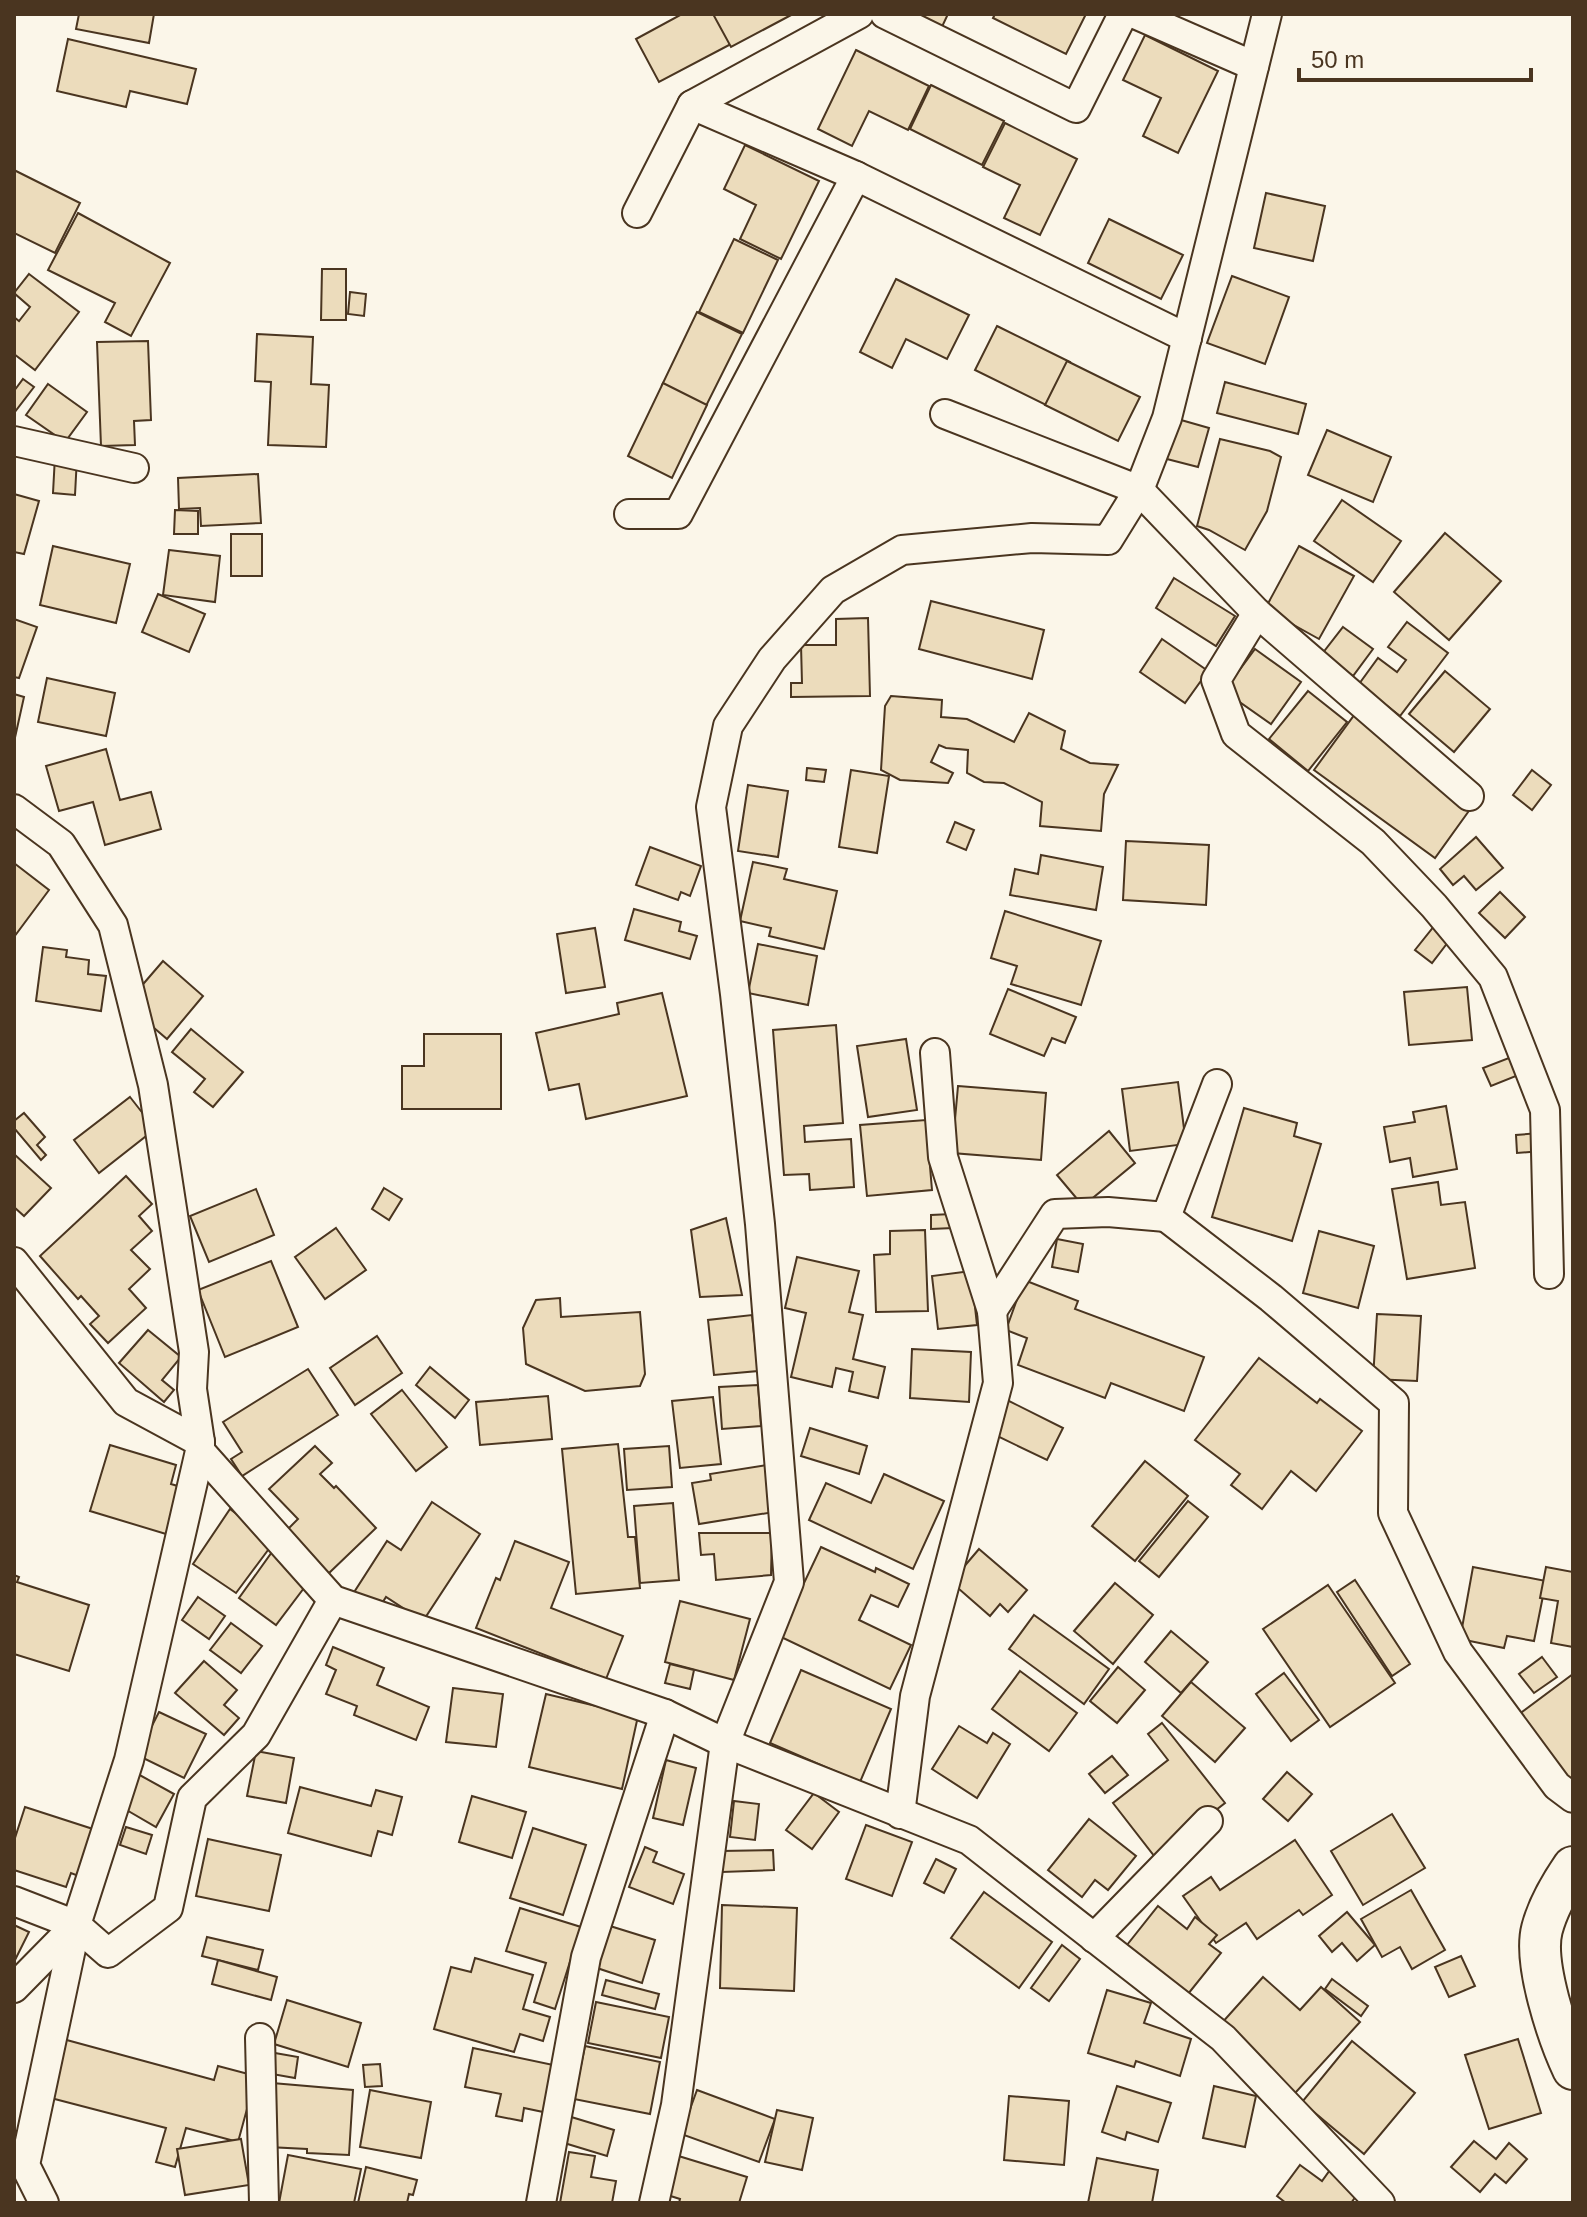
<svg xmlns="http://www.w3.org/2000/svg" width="1587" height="2217" viewBox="0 0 1587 2217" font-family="Helvetica,sans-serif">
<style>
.building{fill:#ecdcbc;stroke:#4a3520;stroke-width:2}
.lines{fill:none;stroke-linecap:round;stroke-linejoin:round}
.minor-casing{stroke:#4a3520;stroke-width:32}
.secondary-casing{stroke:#4a3520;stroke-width:44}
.minor{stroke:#fbf6e9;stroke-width:28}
.secondary{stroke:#fbf6e9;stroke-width:40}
</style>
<rect width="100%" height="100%" fill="#fbf6e9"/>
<g class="building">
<polygon points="79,14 154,14 149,43 76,29"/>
<polygon points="682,14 715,14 731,44 659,82 636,39"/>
<polygon points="713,14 793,14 731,47"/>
<polygon points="905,14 948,14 940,31"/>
<polygon points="995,14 1086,14 1066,54 993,18"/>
<polygon points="1145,35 1218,71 1178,153 1143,136 1161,98 1123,80"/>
<polygon points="68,39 196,69 187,104 130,91 126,107 57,91"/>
<polygon points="856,50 929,86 908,130 869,111 852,146 818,129"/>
<polygon points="931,85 1004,121 982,165 910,129"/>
<polygon points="1005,123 1077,159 1040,235 1004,218 1020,185 983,167"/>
<polygon points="745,145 819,181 781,259 740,239 756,205 724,189"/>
<polygon points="14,170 80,203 55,253 14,233"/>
<polygon points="1266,193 1325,206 1313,261 1254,248"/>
<polygon points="78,213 170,263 131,336 105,322 115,303 48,270"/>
<polygon points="1109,219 1183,255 1161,299 1088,263"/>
<polygon points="734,239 778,260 743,333 699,312"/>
<polygon points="322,269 346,269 346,320 321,320"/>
<polygon points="29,274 79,312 35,370 14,354 14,317 19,321 30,307 14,293"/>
<polygon points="1232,276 1289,297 1265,364 1207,343"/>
<polygon points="896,279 969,315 947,359 906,339 892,368 860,352"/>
<polygon points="350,292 366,294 364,316 348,314"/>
<polygon points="697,312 742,334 706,406 662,385"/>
<polygon points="997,326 1070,362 1048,406 975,370"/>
<polygon points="257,334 313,337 311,384 329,385 326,447 268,445 271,382 255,381"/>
<polygon points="148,341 151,420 134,421 135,445 101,446 97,342"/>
<polygon points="1067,361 1140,397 1118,441 1045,405"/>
<polygon points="23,379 34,387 14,413 14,391"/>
<polygon points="1225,382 1306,404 1298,434 1217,413"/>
<polygon points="663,383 707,405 672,478 628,456"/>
<polygon points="48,384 87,412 65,442 26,415"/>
<polygon points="1174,418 1209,428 1198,467 1163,458"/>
<polygon points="1327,430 1391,457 1373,502 1308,475"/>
<polygon points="1220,439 1270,451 1281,457 1267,511 1245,550 1209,530 1197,526"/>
<polygon points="55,456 77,457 75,495 53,493"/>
<polygon points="258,474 261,523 201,526 200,508 179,509 178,478"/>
<polygon points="14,494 39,501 24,554 14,552"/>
<polygon points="1342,500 1401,541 1373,582 1314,541"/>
<polygon points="175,510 198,511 198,534 174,534"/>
<polygon points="1445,533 1501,581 1449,640 1394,592"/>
<rect x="231" y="534" width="31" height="42"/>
<polygon points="53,546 130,564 116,623 40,605"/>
<polygon points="1299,546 1354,576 1319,639 1265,609"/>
<polygon points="169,550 220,556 215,602 163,595"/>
<polygon points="1174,578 1235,616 1216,646 1156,608"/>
<polygon points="158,594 205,614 189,652 142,632"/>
<polygon points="931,601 1044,630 1032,679 919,649"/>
<polygon points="868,618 870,696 791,697 791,683 802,683 801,645 836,645 836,619"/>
<polygon points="14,619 37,627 19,678 14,677"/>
<polygon points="1407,622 1448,653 1400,716 1359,684 1378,658 1397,672 1406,660 1388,647"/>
<polygon points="1343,627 1373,649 1353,676 1322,654"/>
<polygon points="1162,639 1208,671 1185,703 1140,672"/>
<polygon points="1255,649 1301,682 1271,724 1224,691"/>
<polygon points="1445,671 1490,709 1454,752 1409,714"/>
<polygon points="47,678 115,693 106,736 38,722"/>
<polygon points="1308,691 1347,722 1308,771 1269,739"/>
<polygon points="14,694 24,697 14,742"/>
<polygon points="891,696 942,700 941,717 967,719 1014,742 1029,713 1065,731 1061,749 1090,763 1118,765 1104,794 1101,831 1040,826 1042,802 1004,783 984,782 967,773 968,750 946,748 939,745 931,762 953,773 948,783 900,780 881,770 885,706"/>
<polygon points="1355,714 1476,801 1435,858 1314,770"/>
<polygon points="106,749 120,800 151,792 161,829 105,845 93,802 59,811 46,766"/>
<polygon points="807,768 826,770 824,782 806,780"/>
<polygon points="851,770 889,776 877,853 839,847"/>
<polygon points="1532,770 1551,785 1532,810 1513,795"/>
<polygon points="748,785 788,791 778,857 738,851"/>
<polygon points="955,822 974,830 966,850 947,842"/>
<polygon points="1476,837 1503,868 1476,890 1464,876 1453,885 1440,869"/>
<polygon points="1126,841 1209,845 1206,905 1123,900"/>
<polygon points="650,847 701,866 690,896 681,892 678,900 636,885"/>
<polygon points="1041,855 1103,867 1096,910 1010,895 1015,869 1038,874"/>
<polygon points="753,862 787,869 784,879 837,891 824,949 769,936 771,928 740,921"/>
<polygon points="14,863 49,890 14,937"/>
<polygon points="1500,892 1525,917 1505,938 1479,913"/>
<polygon points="634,909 681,922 679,931 697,936 690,959 625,940"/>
<polygon points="1005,911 1101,941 1081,1005 1011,984 1017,966 991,958"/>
<polygon points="1439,920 1455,933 1432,963 1415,950"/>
<polygon points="595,928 605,987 566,993 557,934"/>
<polygon points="758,944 817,956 808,1005 748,993"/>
<polygon points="43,947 67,950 66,957 89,960 88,974 106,976 101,1011 36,1001"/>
<polygon points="163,961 203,996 167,1039 126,1004"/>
<polygon points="1467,987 1472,1040 1409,1045 1404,992"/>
<polygon points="1008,989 1076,1017 1065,1043 1052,1038 1044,1056 990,1034"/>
<polygon points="662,993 687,1096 586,1119 579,1084 549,1090 536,1033 619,1014 617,1003"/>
<polygon points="836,1025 843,1123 804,1126 805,1142 851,1139 854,1187 810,1190 809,1174 784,1175 773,1030"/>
<polygon points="191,1029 243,1072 213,1107 194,1092 205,1079 172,1052"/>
<polygon points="424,1034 501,1034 501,1109 402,1109 402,1066 424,1066"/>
<polygon points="906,1039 917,1110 868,1117 857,1046"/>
<polygon points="1514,1056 1521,1074 1491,1086 1483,1068"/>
<polygon points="1178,1082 1186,1144 1130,1151 1122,1089"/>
<polygon points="958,1086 1046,1093 1041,1160 952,1153"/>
<polygon points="130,1097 155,1129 99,1173 74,1140"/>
<polygon points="1446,1106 1457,1169 1413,1177 1410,1158 1390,1162 1384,1127 1415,1122 1413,1112"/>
<polygon points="1244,1108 1297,1123 1294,1136 1321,1144 1292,1241 1212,1217"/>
<polygon points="24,1113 45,1137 37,1145 46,1155 41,1160 14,1128 14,1121"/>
<polygon points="926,1120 932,1190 867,1196 860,1125"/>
<polygon points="1109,1131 1135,1163 1083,1206 1057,1175"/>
<polygon points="1539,1133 1541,1151 1517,1153 1516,1135"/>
<polygon points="14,1154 51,1188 24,1216 14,1207"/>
<polygon points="126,1176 152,1204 139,1216 152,1231 131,1250 150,1269 129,1289 146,1308 108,1343 90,1324 99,1316 81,1296 78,1299 40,1256"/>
<polygon points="1438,1182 1441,1205 1465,1202 1475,1268 1407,1279 1392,1189"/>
<polygon points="384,1188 402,1199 389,1220 372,1209"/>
<polygon points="256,1189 274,1235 209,1262 190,1216"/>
<polygon points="952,1214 953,1228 931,1229 931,1215"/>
<polygon points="726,1218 742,1295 700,1297 691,1230"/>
<polygon points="336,1228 366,1270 325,1299 295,1257"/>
<polygon points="925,1230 928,1311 876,1312 874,1255 890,1254 890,1231"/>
<polygon points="1319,1231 1374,1246 1358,1308 1303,1293"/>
<polygon points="1057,1239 1083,1244 1078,1272 1052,1267"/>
<polygon points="797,1257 859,1271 849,1312 863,1315 853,1359 885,1367 878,1398 849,1391 853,1372 836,1368 832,1387 791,1377 806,1313 785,1308"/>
<polygon points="271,1261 298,1327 225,1357 198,1290"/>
<polygon points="971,1271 977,1325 938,1329 932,1276"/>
<polygon points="1024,1280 1078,1301 1075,1309 1204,1357 1184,1411 1111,1383 1105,1398 1018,1365 1027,1338 1006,1330"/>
<polygon points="560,1298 561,1317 640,1312 645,1374 640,1386 585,1391 526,1364 523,1328 536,1300"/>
<polygon points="1377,1314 1421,1316 1417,1381 1373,1379"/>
<polygon points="752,1315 758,1371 714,1375 708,1320"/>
<polygon points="148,1330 181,1357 162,1380 174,1390 164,1402 119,1363"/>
<polygon points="377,1336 402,1373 355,1405 330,1368"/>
<polygon points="912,1349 971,1352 969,1402 910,1398"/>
<polygon points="1259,1358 1317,1403 1320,1399 1362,1431 1316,1491 1291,1471 1262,1509 1231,1485 1240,1474 1195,1440"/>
<polygon points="430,1367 469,1400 455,1418 416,1385"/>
<polygon points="308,1369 338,1415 242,1476 231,1459 242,1452 223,1422"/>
<polygon points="758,1385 761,1426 722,1429 719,1387"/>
<polygon points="402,1390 447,1447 416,1471 371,1414"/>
<polygon points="548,1396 552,1439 480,1445 476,1402"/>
<polygon points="713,1397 721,1464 680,1468 672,1401"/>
<polygon points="1005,1399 1063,1428 1047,1460 989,1432"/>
<polygon points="810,1428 867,1446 859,1474 801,1456"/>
<polygon points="618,1444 628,1537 635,1537 640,1588 576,1594 562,1449"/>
<polygon points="110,1445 176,1465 171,1484 181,1487 166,1534 90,1511"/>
<polygon points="315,1446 332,1463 320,1474 334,1488 336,1486 376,1528 328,1574 287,1530 298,1519 269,1489"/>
<polygon points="669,1446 672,1487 627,1490 624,1449"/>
<polygon points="1145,1461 1188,1496 1135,1561 1092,1526"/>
<polygon points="767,1465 774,1512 699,1524 692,1483 711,1480 710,1474"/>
<polygon points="884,1474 944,1501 913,1569 809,1520 826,1483 871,1503"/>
<polygon points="1188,1501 1208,1517 1159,1577 1139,1561"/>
<polygon points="432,1502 480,1534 423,1621 386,1597 376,1613 351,1597 387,1541 401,1550"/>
<polygon points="673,1503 679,1580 640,1583 634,1506"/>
<polygon points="230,1509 274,1542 236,1593 193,1564"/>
<polygon points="699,1533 772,1533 771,1575 716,1580 714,1554 701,1555"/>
<polygon points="515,1541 569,1562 551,1608 623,1636 606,1679 476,1628 496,1578 500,1580"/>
<polygon points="821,1547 875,1572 876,1568 909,1584 898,1607 871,1595 859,1620 911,1645 890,1689 779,1636"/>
<polygon points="979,1549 1027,1590 1008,1612 1000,1604 990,1616 951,1582"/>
<polygon points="272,1552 310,1580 276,1625 239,1598"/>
<polygon points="1473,1567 1546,1581 1534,1641 1507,1636 1504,1648 1460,1639"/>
<polygon points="1546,1567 1573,1572 1573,1647 1551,1643 1558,1601 1540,1598"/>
<polygon points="14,1575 19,1577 17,1582 89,1605 69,1671 14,1654"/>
<polygon points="1355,1580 1410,1664 1392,1676 1337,1592"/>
<polygon points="1115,1583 1153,1615 1113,1664 1074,1631"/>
<polygon points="1328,1585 1395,1683 1330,1727 1263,1629"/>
<polygon points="198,1597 225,1616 209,1639 182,1620"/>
<polygon points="680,1601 750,1619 734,1680 665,1662"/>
<polygon points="1034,1615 1109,1669 1084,1704 1009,1649"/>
<polygon points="231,1623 262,1646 241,1673 210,1650"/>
<polygon points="1171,1631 1208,1662 1181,1693 1145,1662"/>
<polygon points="333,1647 384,1668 377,1685 429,1707 416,1740 354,1715 357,1706 326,1694 336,1670 326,1665"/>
<polygon points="1542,1657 1557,1677 1534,1693 1519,1674"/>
<polygon points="204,1661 237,1690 224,1705 239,1718 224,1735 175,1693"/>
<polygon points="670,1664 694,1670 690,1689 665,1683"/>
<polygon points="1118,1667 1145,1690 1117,1723 1090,1701"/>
<polygon points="801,1670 891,1709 860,1782 770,1743"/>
<polygon points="1020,1671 1077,1713 1049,1751 992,1709"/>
<polygon points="1284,1673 1319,1720 1291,1741 1256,1694"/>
<polygon points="1573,1674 1573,1777 1568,1780 1518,1715"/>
<polygon points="1191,1682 1245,1728 1215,1762 1162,1716"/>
<polygon points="453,1688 503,1694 496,1747 446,1742"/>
<polygon points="546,1694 638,1716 622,1789 529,1767"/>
<polygon points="159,1712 206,1734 184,1778 137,1755"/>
<polygon points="1162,1723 1225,1803 1155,1857 1113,1803 1168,1760 1148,1734"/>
<polygon points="959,1726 987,1743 993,1733 1010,1744 977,1798 932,1769"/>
<polygon points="256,1751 294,1758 286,1803 247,1796"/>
<polygon points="1112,1756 1128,1775 1105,1793 1089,1774"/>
<polygon points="666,1760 696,1768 683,1825 653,1818"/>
<polygon points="1287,1772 1312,1794 1288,1821 1263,1799"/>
<polygon points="136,1773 174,1794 156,1827 118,1805"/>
<polygon points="300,1787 371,1806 376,1790 402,1797 392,1835 378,1831 371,1856 288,1833"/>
<polygon points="814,1793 839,1812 812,1849 786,1830"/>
<polygon points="472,1796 526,1812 512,1858 459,1842"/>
<polygon points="734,1801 759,1804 755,1840 730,1837"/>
<polygon points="25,1807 96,1830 81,1877 71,1873 66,1887 14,1870 14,1841"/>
<polygon points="1392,1814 1425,1868 1363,1905 1331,1851"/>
<polygon points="1089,1819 1136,1856 1108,1890 1095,1880 1082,1897 1048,1870"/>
<polygon points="866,1825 912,1842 892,1896 846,1879"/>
<polygon points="126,1827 152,1835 146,1854 120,1845"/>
<polygon points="533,1828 586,1845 563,1915 510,1898"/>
<polygon points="208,1839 281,1855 269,1911 196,1896"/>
<polygon points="1295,1840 1332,1895 1303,1915 1299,1910 1257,1939 1246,1923 1216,1943 1183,1896 1211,1877 1220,1890"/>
<polygon points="645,1847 657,1852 653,1862 684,1874 673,1904 629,1887"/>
<polygon points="773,1850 774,1870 722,1872 721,1851"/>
<polygon points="936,1859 956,1869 944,1893 924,1883"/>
<polygon points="1411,1890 1445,1950 1412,1969 1400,1947 1382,1957 1361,1919"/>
<polygon points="984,1892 1052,1942 1019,1988 951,1938"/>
<polygon points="722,1905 797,1908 794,1991 720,1988"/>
<polygon points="1158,1906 1187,1929 1195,1917 1217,1935 1209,1944 1221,1953 1184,1999 1123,1950"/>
<polygon points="520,1908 581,1927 555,2009 534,2002 546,1963 506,1951"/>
<polygon points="1347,1912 1375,1945 1357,1961 1342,1943 1332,1952 1319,1936"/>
<polygon points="14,1925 29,1932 14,1962"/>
<polygon points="610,1926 655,1940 642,1983 597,1968"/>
<polygon points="207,1937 263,1950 258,1970 202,1956"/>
<polygon points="1062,1945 1080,1959 1049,2001 1031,1988"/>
<polygon points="1461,1956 1475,1986 1449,1997 1435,1967"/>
<polygon points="475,1958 533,1975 523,2009 550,2017 543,2041 520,2034 514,2052 434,2029 451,1967 471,1972"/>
<polygon points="218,1960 277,1977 271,2000 212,1984"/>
<polygon points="1263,1977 1300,2010 1321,1987 1360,2022 1286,2103 1220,2025"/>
<polygon points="1332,1979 1368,2006 1361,2016 1325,1989"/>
<polygon points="606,1980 659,1994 655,2009 602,1995"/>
<polygon points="1107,1990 1151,2003 1144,2023 1191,2039 1180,2076 1136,2061 1134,2067 1088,2053"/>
<polygon points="287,2000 361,2023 348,2067 274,2044"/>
<polygon points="596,2002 669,2017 661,2058 588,2043"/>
<polygon points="63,2039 214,2080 218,2066 256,2076 238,2142 186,2128 175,2167 156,2162 166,2128 47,2097"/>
<polygon points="1518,2039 1541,2113 1489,2129 1465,2055"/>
<polygon points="1352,2041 1415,2093 1364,2154 1302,2102"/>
<polygon points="585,2046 660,2062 650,2114 574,2099"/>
<polygon points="473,2048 558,2066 548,2113 524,2108 522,2121 496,2116 501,2094 465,2087"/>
<polygon points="275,2053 298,2057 295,2078 272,2074"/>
<polygon points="380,2064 382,2086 365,2087 363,2065"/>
<polygon points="272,2083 353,2090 349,2155 307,2153 307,2149 268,2147"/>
<polygon points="1117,2086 1171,2103 1158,2142 1127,2132 1125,2140 1102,2132"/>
<polygon points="1214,2086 1256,2096 1245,2147 1203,2138"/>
<polygon points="370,2090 431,2102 421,2158 360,2147"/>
<polygon points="697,2090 775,2119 759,2162 681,2134"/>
<polygon points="1009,2096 1069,2101 1064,2165 1004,2160"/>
<polygon points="777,2110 813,2118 802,2170 765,2162"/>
<polygon points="568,2116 614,2130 607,2156 561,2142"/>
<polygon points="241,2139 249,2185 185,2195 177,2149"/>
<polygon points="1474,2141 1496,2159 1509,2143 1527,2159 1506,2183 1495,2174 1480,2192 1451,2167"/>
<polygon points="569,2152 595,2156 591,2177 616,2181 612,2203 560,2203"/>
<polygon points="672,2154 747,2177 739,2203 679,2203 680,2199 661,2193"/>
<polygon points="288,2155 361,2169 354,2203 279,2203"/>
<polygon points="1097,2158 1158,2170 1152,2203 1088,2203"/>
<polygon points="1300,2165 1322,2181 1330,2170 1359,2192 1351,2203 1286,2203 1277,2196"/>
<polygon points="366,2167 417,2180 413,2195 409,2194 407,2203 358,2203"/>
</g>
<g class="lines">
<defs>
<g id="minor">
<polyline points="885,14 1076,108 1123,14"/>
<polyline points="1135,14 1254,66"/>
<polyline points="692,105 856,176"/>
<polyline points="637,213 692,105 859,14"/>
<polyline points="945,414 1139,490 1257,613 1469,796"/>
<polyline points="14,441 134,468"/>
<polyline points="629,514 678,514 856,176 1187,338"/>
<polyline points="1257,613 1216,680 1236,734 1373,842 1434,906 1493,977 1545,1110 1549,1274"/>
<polyline points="14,809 61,844 113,925 153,1085 194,1352 192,1389 200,1442"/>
<polyline points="1166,1217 1271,1298 1394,1403 1393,1513 1458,1652 1557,1786 1573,1798"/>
<polyline points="14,1262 126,1402 200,1442 200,1451 333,1600 665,1714 725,1743 969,1840 1223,2038 1380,2203"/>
<polyline points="992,1311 1055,1214 1108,1212 1166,1217 1217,1084"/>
<polyline points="200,1451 129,1760 76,1925 108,1953 168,1908 192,1798 256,1735 333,1600"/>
<polyline points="900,1814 915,1696 998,1383 992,1311 943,1157 935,1053"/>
<polyline points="14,1901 76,1925"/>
<polyline points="1094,1938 1208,1821"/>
<polyline points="14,1988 76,1925"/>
<polyline points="260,2038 264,2203"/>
<polyline points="44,2203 25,2165 76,1925"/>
<polyline points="541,2203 586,1957 665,1714"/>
<polyline points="654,2203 676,2105 725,1743 789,1582 760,1224 735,994 711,807 728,726 772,659 833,590 902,550 1032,538 1108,540 1139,490 1167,418 1267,14"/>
</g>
<path id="secondary" d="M1573,1867C1560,1886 1548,1906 1542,1929C1533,1963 1558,2037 1573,2069"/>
</defs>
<use href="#minor" class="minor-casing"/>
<use href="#secondary" class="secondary-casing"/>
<use href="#minor" class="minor"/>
<use href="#secondary" class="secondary"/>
</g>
<rect width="1587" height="2217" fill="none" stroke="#4a3520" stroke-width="32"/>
<path d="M1299 68v12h232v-12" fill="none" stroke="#4a3520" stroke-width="4"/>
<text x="1311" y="68" font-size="24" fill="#4a3520" stroke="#fbf6e9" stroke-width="6" paint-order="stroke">50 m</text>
</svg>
